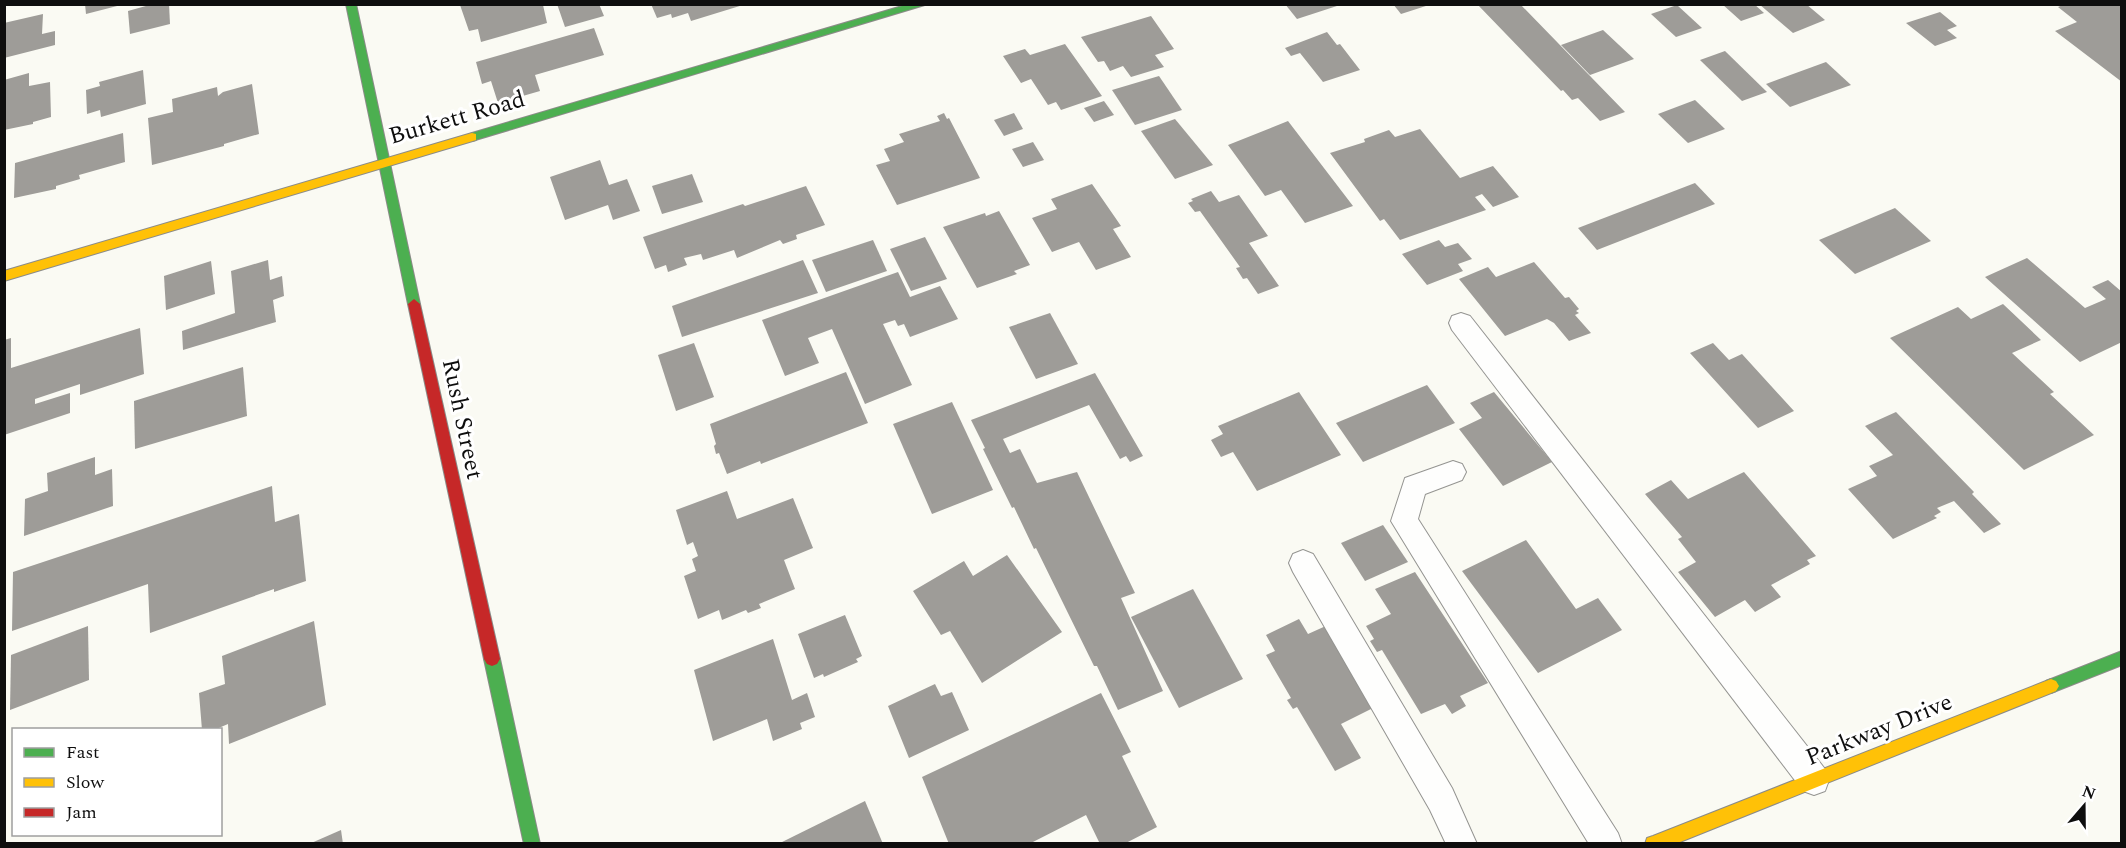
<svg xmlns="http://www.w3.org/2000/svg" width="2126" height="848" viewBox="0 0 2126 848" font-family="Spectral,serif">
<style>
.building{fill:#9e9c98}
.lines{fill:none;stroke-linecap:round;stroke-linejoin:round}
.lane-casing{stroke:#949491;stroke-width:2}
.fast-casing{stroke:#8b8b88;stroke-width:2}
.slow-casing{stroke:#8b8b88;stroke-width:2}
.jam-casing{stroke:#8b8b88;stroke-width:2}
.lane{fill:#fefefd;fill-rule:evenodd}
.fast{fill:#4caf50;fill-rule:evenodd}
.slow{fill:#ffc107;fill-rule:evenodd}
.jam{fill:#c62828;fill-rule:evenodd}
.labels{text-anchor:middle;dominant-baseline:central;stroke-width:6;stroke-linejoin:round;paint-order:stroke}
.street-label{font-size:24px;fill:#0e0e0e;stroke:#fff}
</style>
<rect width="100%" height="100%" fill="#fafaf3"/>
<g class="building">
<polygon points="85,4 121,4 121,5 86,14"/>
<polygon points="153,4 169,4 170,24 130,34 128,11"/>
<polygon points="557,4 599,4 604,16 565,27"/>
<polygon points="651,4 743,4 743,5 691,21 688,13 672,18 671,14 657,18"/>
<polygon points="1285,4 1339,4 1340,5 1297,19"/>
<polygon points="1393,4 1429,4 1429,5 1401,14"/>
<polygon points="1477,4 1520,4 1625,112 1600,121 1578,98 1572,100 1563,90 1561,91"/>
<polygon points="1722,4 1754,4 1764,13 1741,21"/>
<polygon points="1759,4 1806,4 1825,20 1793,33"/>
<polygon points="2065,4 2122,4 2122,82 2055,31 2077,22 2058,7"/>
<polygon points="460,5 543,5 547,23 481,42 478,29 469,31"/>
<polygon points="1677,5 1702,28 1676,37 1651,14"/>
<polygon points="1940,12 1957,26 1947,30 1957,38 1935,46 1906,23"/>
<polygon points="43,14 42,34 55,31 55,45 4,58 4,23"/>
<polygon points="1151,16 1174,49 1155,55 1164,67 1131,77 1123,66 1110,71 1104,61 1098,62 1081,37"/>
<polygon points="594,28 604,55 535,75 540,91 498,103 491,81 482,84 476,62"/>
<polygon points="1603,30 1634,59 1590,75 1561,45"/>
<polygon points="1327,32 1337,45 1340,44 1360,70 1323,82 1300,53 1291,56 1285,48"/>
<polygon points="1065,44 1102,96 1061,110 1056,102 1048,105 1031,79 1021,83 1003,56 1025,49 1030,55"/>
<polygon points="1725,51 1767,92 1742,101 1700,60"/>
<polygon points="1826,62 1851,85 1790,107 1766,84"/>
<polygon points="143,70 146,104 101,117 100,110 87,114 86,90 100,86 99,82"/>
<polygon points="29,73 29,86 50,82 51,117 33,122 33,124 4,130 4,80"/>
<polygon points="1159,76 1182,110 1135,125 1112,90"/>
<polygon points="252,84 259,134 224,144 224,146 152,165 148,118 173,112 172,99 217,87 218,96 223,92"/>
<polygon points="1695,100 1725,129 1688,143 1658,114"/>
<polygon points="1104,101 1114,115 1094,122 1084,108"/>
<polygon points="944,113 947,119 949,118 980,178 897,205 876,165 890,161 884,149 904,142 899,134 940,121 937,116"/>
<polygon points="1014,113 1023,129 1004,136 994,120"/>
<polygon points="1175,119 1213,165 1175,179 1141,131"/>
<polygon points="1288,121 1353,206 1305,223 1281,190 1265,196 1228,145"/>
<polygon points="1420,129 1460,178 1493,166 1519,197 1493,207 1482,194 1475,197 1486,210 1400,240 1384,219 1380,221 1330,153 1365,142 1364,139 1389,130 1395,137"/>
<polygon points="123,133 125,162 79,175 80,179 56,186 56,189 14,198 15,163"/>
<polygon points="1033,142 1044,160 1023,167 1012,149"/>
<polygon points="600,160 609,185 627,179 640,211 613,220 608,205 565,220 550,177"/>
<polygon points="692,174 703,202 662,214 652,186"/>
<polygon points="1695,183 1715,204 1597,250 1578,228"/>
<polygon points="1092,184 1121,226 1113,229 1131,257 1096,270 1079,242 1052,252 1032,218 1057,209 1051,199"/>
<polygon points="806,186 825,225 796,235 797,239 783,244 780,240 737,258 734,250 703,260 701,254 684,258 687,265 668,272 666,265 655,269 643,237 743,204 745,206"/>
<polygon points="1211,191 1219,202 1239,195 1268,236 1249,243 1279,286 1258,294 1247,278 1243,279 1236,268 1240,267 1200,211 1195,212 1188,203 1193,201 1191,199"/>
<polygon points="1895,208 1931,241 1855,274 1819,240"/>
<polygon points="999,211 1030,265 1014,271 1017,274 977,288 943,227 985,213 986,216"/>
<polygon points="925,237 947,279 911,291 890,249"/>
<polygon points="873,240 887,271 826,292 812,260"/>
<polygon points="1439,240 1445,247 1458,243 1472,259 1458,264 1463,271 1427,285 1402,254"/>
<polygon points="2027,258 2085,308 2106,299 2092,287 2108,280 2122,292 2122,342 2080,362 1985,277"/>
<polygon points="268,260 270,280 282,276 284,296 273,300 276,322 183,350 182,331 235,313 231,271"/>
<polygon points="803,260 818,293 682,337 672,306"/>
<polygon points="211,261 215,294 166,310 164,276"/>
<polygon points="1534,262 1565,298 1569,297 1579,309 1576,311 1579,313 1575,315 1591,333 1569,341 1554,323 1547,319 1505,336 1459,279 1488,267 1496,277"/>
<polygon points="898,272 910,297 940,286 958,319 910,337 904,324 898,326 895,320 883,324 912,385 865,404 832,329 808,338 819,363 785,376 762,320"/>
<polygon points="2003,304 2041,340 2012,353 2054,392 2050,394 2094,435 2024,470 1890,338 1958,307 1971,319"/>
<polygon points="1050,313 1078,364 1036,379 1009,327"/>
<polygon points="140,328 144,374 80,395 80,384 35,399 35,404 70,393 70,413 4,435 4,340 11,338 11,368"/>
<polygon points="694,343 714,397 676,411 658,355"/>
<polygon points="1713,343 1729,360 1742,354 1794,411 1758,428 1690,353"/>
<polygon points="243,367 247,416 135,449 134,401"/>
<polygon points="846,372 868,423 761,464 760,461 727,474 719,453 716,454 714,446 716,444 710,424"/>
<polygon points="1095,373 1143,456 1130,462 1126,456 1120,459 1089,405 1003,439 1010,453 1020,449 1037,483 1077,472 1135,593 1121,598 1163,691 1118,710 1097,666 1094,666 1036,548 1034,549 1014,507 1012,508 983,449 985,448 971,420"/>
<polygon points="1427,385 1455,423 1363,462 1336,423"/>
<polygon points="1299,392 1341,455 1257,491 1233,452 1221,457 1211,440 1223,434 1218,426"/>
<polygon points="1494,392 1552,462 1503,486 1459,429 1482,418 1470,403"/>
<polygon points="952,402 993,490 932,514 893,424"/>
<polygon points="1896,412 1974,492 1972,494 2001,524 1984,533 1954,501 1937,508 1941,512 1934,516 1937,518 1893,539 1848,489 1877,476 1869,466 1893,455 1865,426"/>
<polygon points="95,457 95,475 112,469 113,506 24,536 25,499 48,491 47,473"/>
<polygon points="1744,472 1816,556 1807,560 1810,564 1771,585 1781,597 1755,612 1745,600 1715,617 1678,572 1696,562 1678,539 1682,537 1645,494 1671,480 1688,499"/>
<polygon points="272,486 275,522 299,514 306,581 274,592 274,589 150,633 148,584 12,631 13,572"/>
<polygon points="727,491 737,519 793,498 813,548 784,560 795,589 759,604 761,608 748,613 746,610 722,620 719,610 698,619 684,576 696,571 692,559 698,556 693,542 687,545 676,510"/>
<polygon points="1383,525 1408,562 1365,581 1341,543"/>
<polygon points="1526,540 1576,609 1598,598 1622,630 1538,673 1462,571"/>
<polygon points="1007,555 1062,632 982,683 950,631 941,635 913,591 964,561 973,576"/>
<polygon points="1415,572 1488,683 1460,696 1466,706 1452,714 1445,704 1421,714 1382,650 1377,652 1370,641 1374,639 1366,626 1391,614 1375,589"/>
<polygon points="1193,589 1243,679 1179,708 1131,617"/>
<polygon points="845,615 862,656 856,659 858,662 824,677 823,674 814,678 798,634"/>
<polygon points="1299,619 1308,634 1328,625 1373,708 1341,724 1361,758 1335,771 1297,707 1293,709 1287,700 1291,698 1266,655 1275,651 1266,635"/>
<polygon points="314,621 326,705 229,744 228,724 214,730 202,730 199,693 225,684 222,656"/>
<polygon points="88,626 89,680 10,710 11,655"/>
<polygon points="773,639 792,700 807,693 815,717 800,723 802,729 773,741 767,719 713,741 694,670"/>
<polygon points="935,684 941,696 952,692 969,730 909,758 888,706"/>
<polygon points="1101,693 1131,752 1122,756 1157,827 1124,844 1100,844 1086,815 1029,844 949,844 922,777"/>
<polygon points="865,801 883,844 778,844"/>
<polygon points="341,830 343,844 309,844"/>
</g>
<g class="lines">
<defs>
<g id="lane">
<polygon points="1461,313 1470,316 1825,769 1829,780 1825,791 1814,795 1803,791 1452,330 1449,323 1452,316"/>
<polygon points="1453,461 1462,464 1466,472 1462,480 1425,494 1418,519 1618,833 1622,844 1589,844 1391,521 1405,478"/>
<polygon points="1303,550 1313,554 1452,788 1477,844 1446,844 1430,810 1293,572 1289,563 1293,554"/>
</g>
<g id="fast">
<polygon points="346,4 356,4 420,304 414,309 408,304"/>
<polygon points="909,4 928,4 472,141 466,137 472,133"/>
<polygon points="2122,651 2122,665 2051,693 2046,691 2043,686 2046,681"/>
<polygon points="492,652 497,654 500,659 540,844 524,844 484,659 487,654"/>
</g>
<g id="slow">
<polygon points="472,133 476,134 476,140 4,281 4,271"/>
<polygon points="2051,679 2056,681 2059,686 2056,691 1675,844 1645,844 1647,838 1653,836"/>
</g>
<polygon id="jam" points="414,299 420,304 500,659 497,664 492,666 487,664 484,659 408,304"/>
</defs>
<use href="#lane" class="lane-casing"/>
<use href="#fast" class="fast-casing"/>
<use href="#slow" class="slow-casing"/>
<use href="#jam" class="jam-casing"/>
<use href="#lane" class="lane"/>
<use href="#fast" class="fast"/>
<use href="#slow" class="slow"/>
<use href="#jam" class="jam"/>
</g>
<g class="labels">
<g class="street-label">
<text transform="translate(457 118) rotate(-16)">Burkett Road</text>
<text transform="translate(462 419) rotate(78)">Rush Street</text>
<text transform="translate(1879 730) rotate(-22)">Parkway Drive</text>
</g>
</g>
<rect width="2126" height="848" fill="none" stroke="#0e0e0e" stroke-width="12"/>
<rect x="12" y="728" width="210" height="108" fill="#ffffff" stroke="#9f9f9f" stroke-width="1.5"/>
<rect x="24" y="748" width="30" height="9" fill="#4caf50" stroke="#9f9f9f" stroke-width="1.5"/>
<text x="66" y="758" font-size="18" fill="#0e0e0e">Fast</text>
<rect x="24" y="778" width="30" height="9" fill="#ffc107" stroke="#9f9f9f" stroke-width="1.5"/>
<text x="66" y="788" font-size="18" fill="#0e0e0e">Slow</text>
<rect x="24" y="808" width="30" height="9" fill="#c62828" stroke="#9f9f9f" stroke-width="1.5"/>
<text x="66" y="818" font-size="18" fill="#0e0e0e">Jam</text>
<g transform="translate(2084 806) rotate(20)" stroke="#ffffff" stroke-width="4.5" paint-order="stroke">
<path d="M0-4.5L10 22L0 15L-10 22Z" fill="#0e0e0e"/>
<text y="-9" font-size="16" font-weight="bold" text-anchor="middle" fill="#0e0e0e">N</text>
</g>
</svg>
